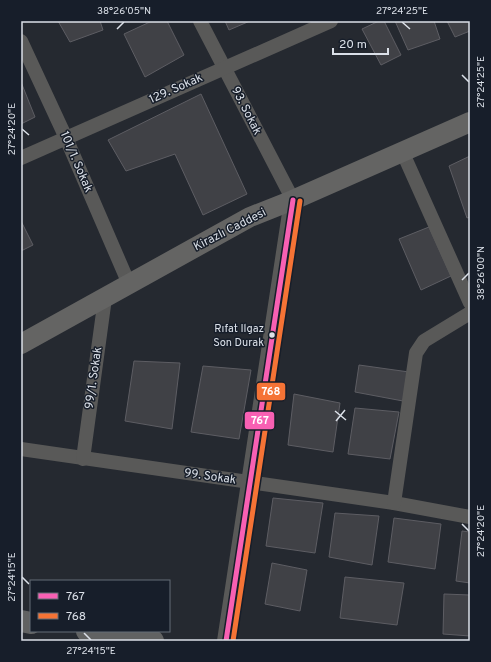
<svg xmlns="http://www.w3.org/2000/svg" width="491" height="662" viewBox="0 0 491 662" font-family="Overpass,sans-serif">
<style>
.building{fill:#404146;stroke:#5d5d63}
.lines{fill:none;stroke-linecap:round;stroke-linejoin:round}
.minor{stroke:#595958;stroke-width:14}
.tertiary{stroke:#595958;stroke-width:18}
.secondary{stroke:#646463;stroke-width:20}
.primary{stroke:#616262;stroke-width:22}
.bus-1-casing{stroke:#171e2a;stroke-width:8}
.bus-2-casing{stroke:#171e2a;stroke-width:8}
.bus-1{stroke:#f860b3;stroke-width:5}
.bus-2{stroke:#f57335;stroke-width:5}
.ticks{fill:none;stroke:#dbe0e8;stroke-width:1.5}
.bus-dot{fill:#dbe0e8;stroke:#171e2a;stroke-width:1.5}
.labels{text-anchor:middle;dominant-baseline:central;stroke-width:3;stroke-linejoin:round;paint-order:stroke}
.bus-label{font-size:11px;fill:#dbe0e8;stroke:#171e2a;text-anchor:end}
.street-label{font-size:12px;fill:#dbe0e8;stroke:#171e2a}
.line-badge{stroke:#171e2a;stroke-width:1.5}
.badge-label{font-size:11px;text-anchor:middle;font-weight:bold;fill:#fff}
.neatline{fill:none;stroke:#dbe0e8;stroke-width:1.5}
.ticks-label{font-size:10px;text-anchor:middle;fill:#dbe0e8}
</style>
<rect width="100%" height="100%" fill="#252930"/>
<g class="building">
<polygon points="58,21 100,21 103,30 70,42"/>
<polygon points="152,21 167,21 184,55 145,77 124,34"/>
<polygon points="225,21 250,21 229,30"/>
<polygon points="379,21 384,21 401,55 381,65 362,29"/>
<polygon points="395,21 434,21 440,39 408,50"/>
<polygon points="447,21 470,21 470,31 455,37"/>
<polygon points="21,82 35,117 21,124"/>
<polygon points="201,94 247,194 203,215 175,154 126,171 108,140"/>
<polygon points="470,156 470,217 467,218 449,166"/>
<polygon points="21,221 33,245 21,251"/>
<polygon points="429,227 451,276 421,290 399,239"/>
<polygon points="134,361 180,363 172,429 125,421"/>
<polygon points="359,365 409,372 403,401 355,392"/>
<polygon points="203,366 251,370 239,439 191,432"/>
<polygon points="294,394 340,403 333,452 288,445"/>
<polygon points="355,408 399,412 390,459 348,454"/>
<polygon points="273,498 323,503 315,553 266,546"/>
<polygon points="335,513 379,516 372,565 329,557"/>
<polygon points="394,518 441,524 435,569 388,562"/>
<polygon points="462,531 470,532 470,583 456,581"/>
<polygon points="272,563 307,570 300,611 265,604"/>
<polygon points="345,577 404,583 397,625 340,618"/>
<polygon points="444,594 470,595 470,636 443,634"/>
</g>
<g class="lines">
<g class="minor">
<polyline points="200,21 293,200"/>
<polyline points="21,41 66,138 129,284"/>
<polyline points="402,151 470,303"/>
<polyline points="21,158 331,21"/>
<polyline points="21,449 394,503 470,517"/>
<polyline points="83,459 105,298"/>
<polyline points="394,503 416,353 424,341 470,313"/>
</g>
<polyline class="tertiary" points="226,641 293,200"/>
<polyline class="secondary" points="21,344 250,217 293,200 470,122"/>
<g class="primary">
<polyline points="21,621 31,623"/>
<polyline points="87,631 153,641"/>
</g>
<defs>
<polyline id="bus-1" points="226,641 293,200"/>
<polyline id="bus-2" points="233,641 300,201"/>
</defs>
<use href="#bus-1" class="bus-1-casing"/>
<use href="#bus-2" class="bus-2-casing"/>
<use href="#bus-1" class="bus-1"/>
<use href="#bus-2" class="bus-2"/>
</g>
<path class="ticks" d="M402,22L410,29M117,29L124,22M462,75L469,82M22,129L29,135M462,280L469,273M335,411L346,420M336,421L345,410M462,524L469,531M22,577L29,584M84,633L91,640"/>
<circle class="bus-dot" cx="272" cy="335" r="3.5"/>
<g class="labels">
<g class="bus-label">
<text x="264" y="329">Rıfat Ilgaz<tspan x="264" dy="14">Son Durak</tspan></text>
</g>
<g class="street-label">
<text transform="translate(176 89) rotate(-24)">129. Sokak</text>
<text transform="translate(246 111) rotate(63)">93. Sokak</text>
<text transform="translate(76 162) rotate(67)">101/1. Sokak</text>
<text transform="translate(230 230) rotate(-27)">Kirazlı Caddesi</text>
<text transform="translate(94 378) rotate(-82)">99/1. Sokak</text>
<text transform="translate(210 477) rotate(8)">99. Sokak</text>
</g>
</g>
<g class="line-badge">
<rect x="256" y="382" width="30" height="19" rx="4" fill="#f57335"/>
<rect x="244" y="411" width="31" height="19" rx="4" fill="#f860b3"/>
</g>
<g class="badge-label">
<text x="271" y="395">768</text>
<text x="260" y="424">767</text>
</g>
<rect width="491" height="662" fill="none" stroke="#171e2a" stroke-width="44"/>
<rect x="30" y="580" width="140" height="52" fill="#171e2a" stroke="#656c76"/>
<rect x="38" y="593" width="20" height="6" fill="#f860b3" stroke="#656c76"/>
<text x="66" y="600" font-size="12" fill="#dbe0e8">767</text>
<rect x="38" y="613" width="20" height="6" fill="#f57335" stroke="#656c76"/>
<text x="66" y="620" font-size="12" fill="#dbe0e8">768</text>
<path d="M333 48v6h55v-6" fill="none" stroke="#dbe0e8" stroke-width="2"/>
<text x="339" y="48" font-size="12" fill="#dbe0e8" stroke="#171e2a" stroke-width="3" paint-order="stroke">20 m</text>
<rect x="22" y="22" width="447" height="618" class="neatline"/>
<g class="ticks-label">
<text x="124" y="14">38°26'05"N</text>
<text x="402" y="14">27°24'25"E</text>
<text transform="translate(480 82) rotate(-90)" y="4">27°24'25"E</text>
<text transform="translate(11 129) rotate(-90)" y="4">27°24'20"E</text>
<text transform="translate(480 273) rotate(-90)" y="4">38°26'00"N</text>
<text transform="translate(480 531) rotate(-90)" y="4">27°24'20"E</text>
<text transform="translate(11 577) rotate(-90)" y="4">27°24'15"E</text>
<text x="91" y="654">27°24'15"E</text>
</g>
</svg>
